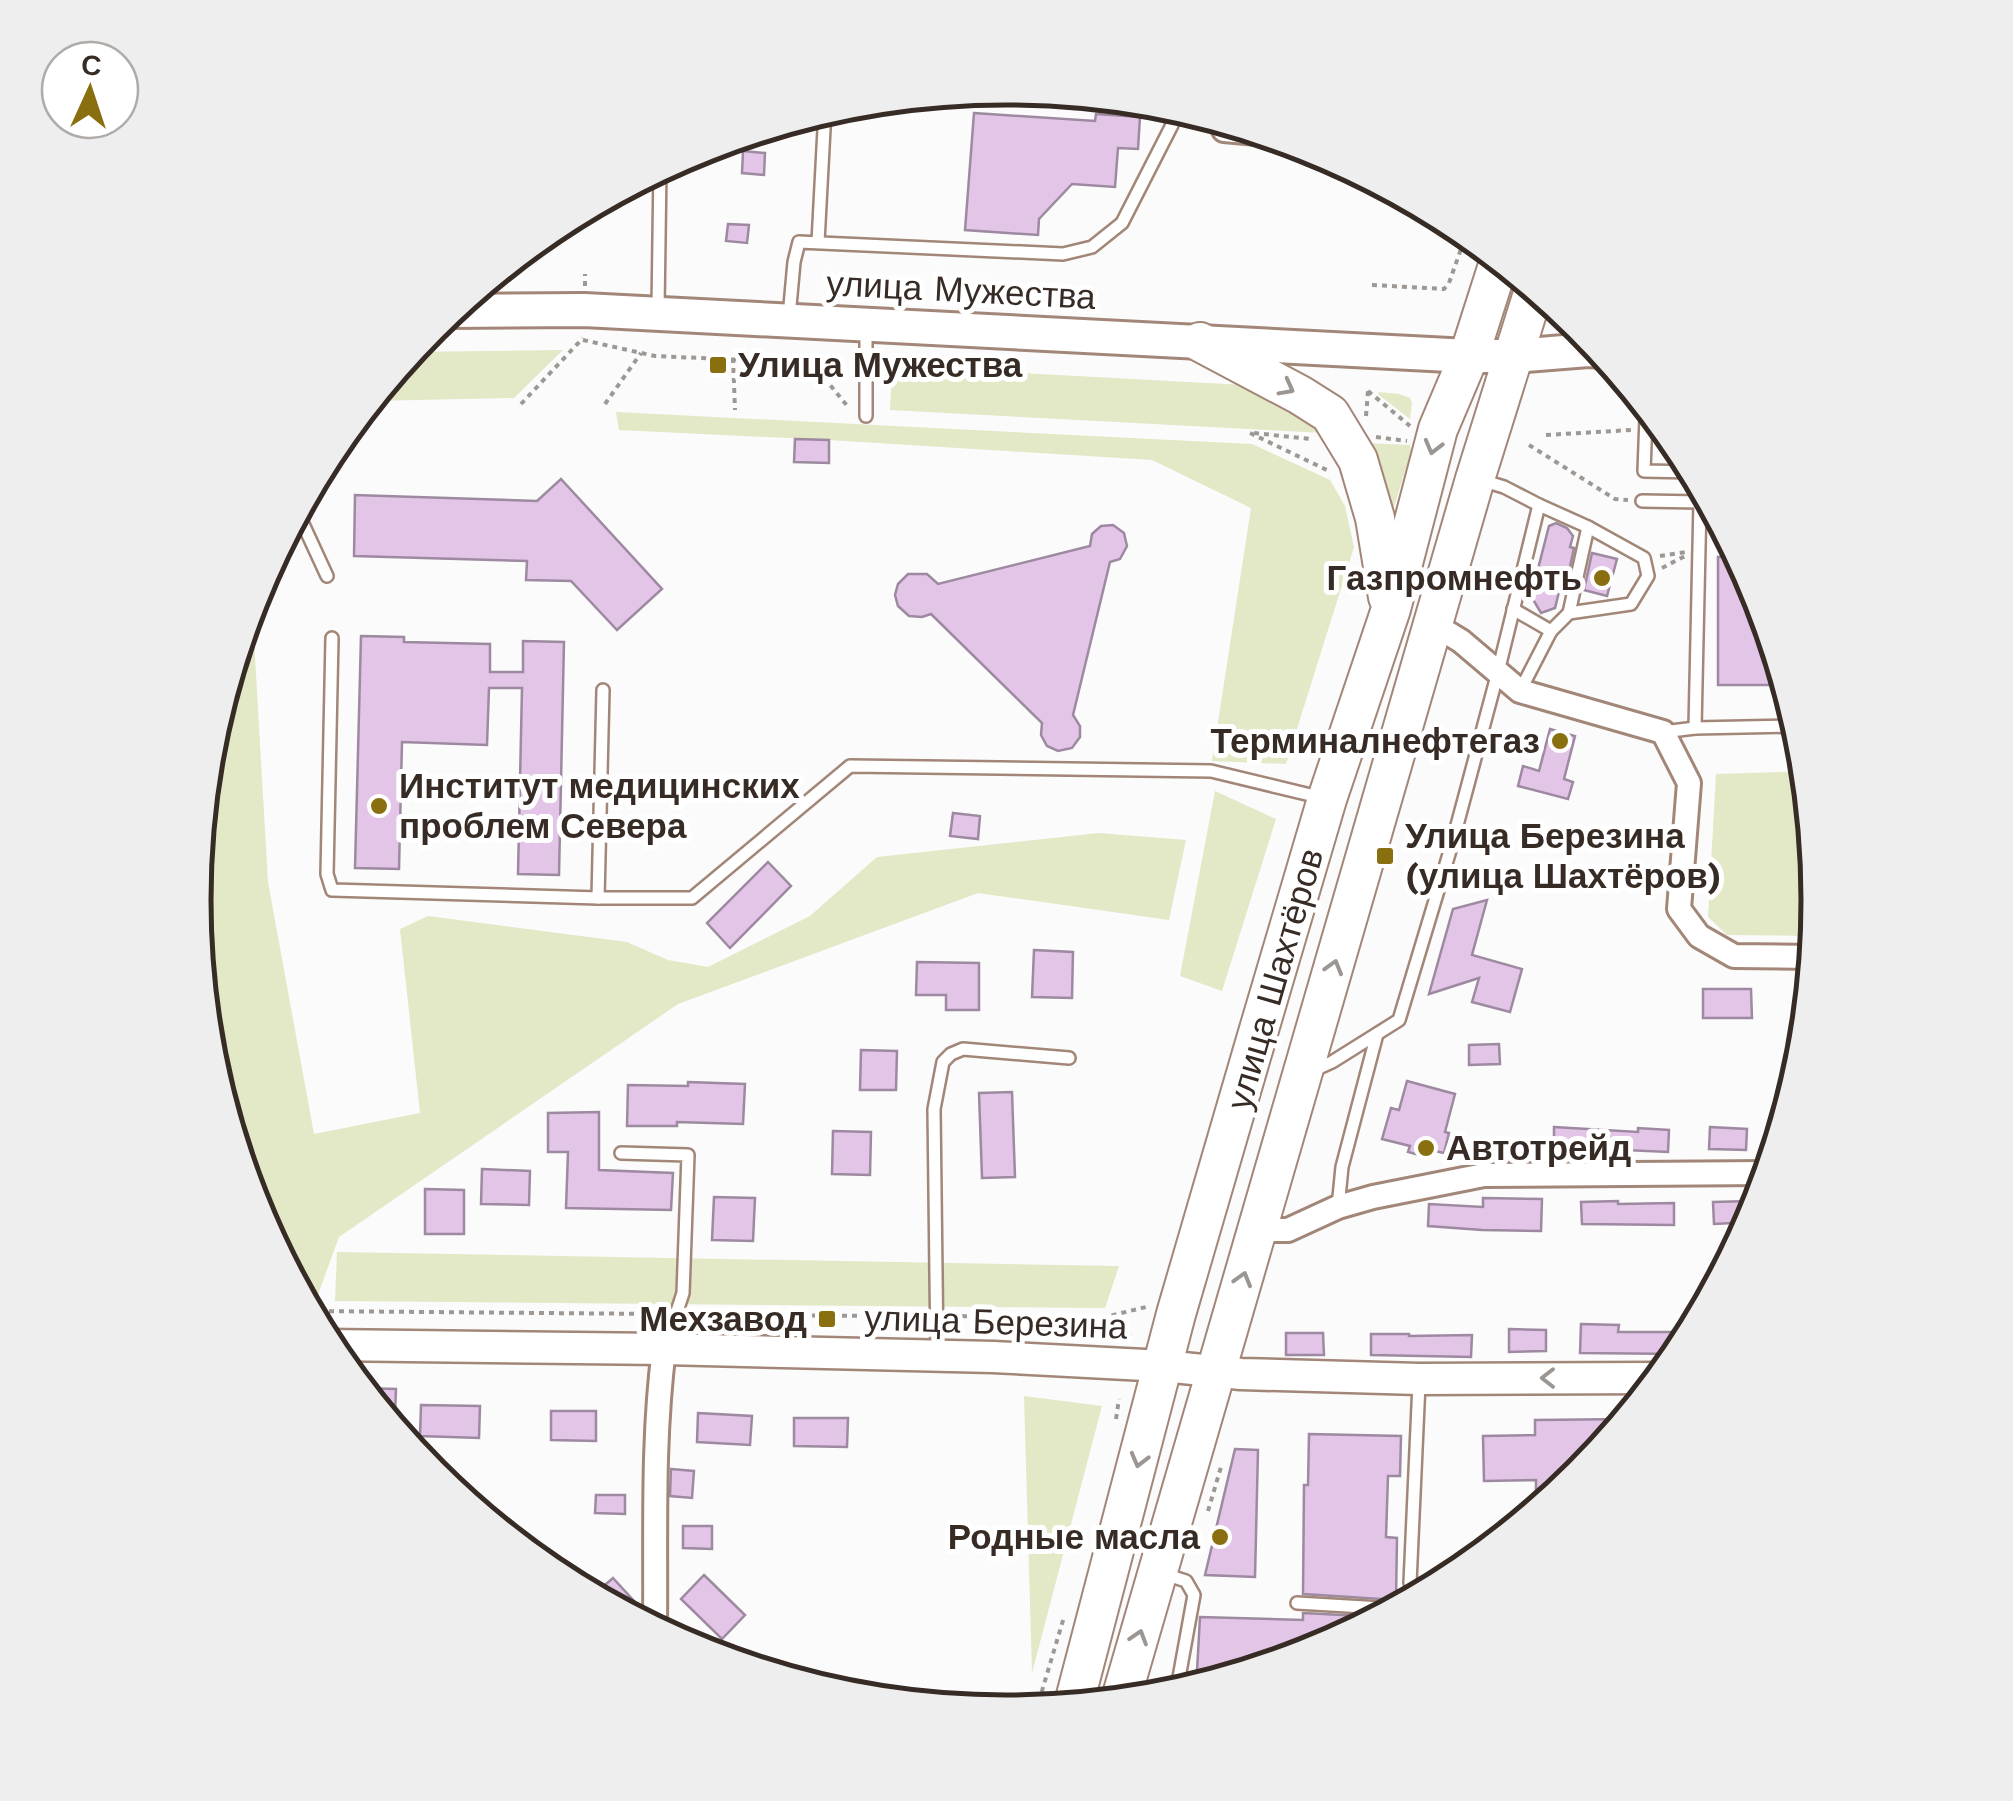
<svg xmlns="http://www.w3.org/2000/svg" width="2013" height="1801" viewBox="0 0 2013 1801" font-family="'Work Sans',sans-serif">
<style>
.green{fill:#e3e8c6}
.building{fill:#e3c5e8;stroke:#9d89a0;stroke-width:2.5}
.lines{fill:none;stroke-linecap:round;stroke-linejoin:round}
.service-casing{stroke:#a28677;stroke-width:16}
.minor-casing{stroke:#a28677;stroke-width:28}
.tertiary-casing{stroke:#a28677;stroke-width:35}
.secondary-casing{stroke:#a28677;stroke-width:38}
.primary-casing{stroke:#a28677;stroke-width:42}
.path{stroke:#9d9894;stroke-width:4;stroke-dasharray:5 5;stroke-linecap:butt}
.service{stroke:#fff;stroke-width:11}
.minor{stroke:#fff;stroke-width:22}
.tertiary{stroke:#fff;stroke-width:30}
.secondary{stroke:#fff;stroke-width:32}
.primary{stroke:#fff;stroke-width:38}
.oneway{stroke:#9b9692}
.poi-dot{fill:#896f0f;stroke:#fff;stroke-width:4}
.labels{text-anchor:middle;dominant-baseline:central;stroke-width:10;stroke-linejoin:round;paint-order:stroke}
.street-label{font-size:35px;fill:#372c25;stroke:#fff}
.poi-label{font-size:35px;font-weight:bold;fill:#372c25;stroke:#fff;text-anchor:start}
.rim{fill:none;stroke:#372c25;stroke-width:5}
</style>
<rect width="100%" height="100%" fill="#fbfbfb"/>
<g class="green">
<polygon points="563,350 514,398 370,401 410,352"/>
<polygon points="892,366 1263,386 1324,433 890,410"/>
<polygon points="1378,392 1399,394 1410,398 1412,403 1410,419 1379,395"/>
<polygon points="616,412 1252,444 1330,480 1345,506 1354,547 1286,764 1212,761 1251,508 1152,460 829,440 619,430"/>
<polygon points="1365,443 1410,445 1411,452 1386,533"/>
<polygon points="240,640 254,640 268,882 314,1134 420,1113 400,929 428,916 627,942 668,960 708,967 810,916 877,857 1099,833 1186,840 1169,920 978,893 678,1004 339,1237 316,1300 303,1300 255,1211 209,1059 194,900 209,741"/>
<polygon points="1807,771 1819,901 1816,936 1727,935 1708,917 1716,774"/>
<polygon points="1215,791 1276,819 1222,991 1180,976"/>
<polygon points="337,1252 1119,1266 1105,1308 335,1301"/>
<polygon points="1024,1396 1102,1406 1032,1673"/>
</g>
<g class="building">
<polygon points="974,113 1095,121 1096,114 1140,117 1138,149 1118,148 1115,187 1072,184 1039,219 1038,235 965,230"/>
<polygon points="743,151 765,153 764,175 742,173"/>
<polygon points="728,224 749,225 747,243 726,241"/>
<polygon points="795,439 829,440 829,463 794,462"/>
<polygon points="561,479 662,589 617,630 571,581 526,580 527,561 354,556 355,495 537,501"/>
<polygon points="1556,523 1567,528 1573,536 1570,547 1574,548 1566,585 1561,584 1555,608 1541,613 1531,596 1549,526"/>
<polygon points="1113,525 1124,533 1127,546 1120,559 1110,562 1073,715 1080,726 1080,737 1072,748 1058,751 1047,746 1041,735 1042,723 931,614 922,617 909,616 898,606 895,595 898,584 908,574 927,574 938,584 1090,546 1092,534 1101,526"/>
<polygon points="1592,553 1617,559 1607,596 1584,590"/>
<polygon points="1740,556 1758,590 1787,685 1718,685 1718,557"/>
<polygon points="361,636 404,637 404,642 490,644 490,672 523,672 523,641 564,642 559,875 518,874 522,688 489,688 487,745 402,742 399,869 355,868"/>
<polygon points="1550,729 1575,736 1564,779 1573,782 1568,799 1518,786 1523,766 1539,771"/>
<polygon points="953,813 980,816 978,839 950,836"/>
<polygon points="768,862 791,886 730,948 707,923"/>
<polygon points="1487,900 1472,955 1522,969 1510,1012 1472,1002 1479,978 1429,994 1453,909"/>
<polygon points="1034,950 1073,952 1072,998 1032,997"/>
<polygon points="917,962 979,963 979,1010 946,1010 946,995 916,995"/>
<polygon points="1703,989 1751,989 1752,1018 1703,1018"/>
<polygon points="1499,1044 1500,1064 1469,1065 1469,1045"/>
<polygon points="861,1050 897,1051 896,1090 860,1090"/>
<polygon points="1407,1081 1455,1094 1445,1132 1449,1133 1444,1153 1435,1151 1434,1154 1419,1155 1408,1152 1410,1146 1382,1139 1391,1108 1399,1110"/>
<polygon points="688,1082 745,1084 743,1124 677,1122 677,1126 627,1126 628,1085 688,1086"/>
<polygon points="1012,1092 1015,1177 982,1178 979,1093"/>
<polygon points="599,1112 599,1170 673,1173 671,1210 566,1208 568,1152 548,1152 548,1113"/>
<polygon points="1554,1127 1638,1132 1638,1128 1669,1130 1668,1152 1625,1150 1625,1153 1554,1149"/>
<polygon points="1710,1127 1747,1129 1746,1150 1709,1149"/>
<polygon points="833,1131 871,1132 870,1175 832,1174"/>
<polygon points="482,1169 530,1171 529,1205 481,1204"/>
<polygon points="425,1189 464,1190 464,1234 425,1234"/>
<polygon points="714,1197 755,1198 753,1241 712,1240"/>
<polygon points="1483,1198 1542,1199 1541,1231 1482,1230 1428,1226 1429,1204 1483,1207"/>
<polygon points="1618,1201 1618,1204 1674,1203 1674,1225 1582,1224 1581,1202"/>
<polygon points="1751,1201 1752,1222 1714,1224 1713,1202"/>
<polygon points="1581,1324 1619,1325 1618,1332 1685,1332 1685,1347 1681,1354 1580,1353"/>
<polygon points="1509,1329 1546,1330 1546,1351 1509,1352"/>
<polygon points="1286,1333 1323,1333 1324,1355 1286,1355"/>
<polygon points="1371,1334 1409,1334 1409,1336 1472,1335 1471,1357 1371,1355"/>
<polygon points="360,1388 396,1389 395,1415 381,1414"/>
<polygon points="421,1405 480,1406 479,1438 420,1436"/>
<polygon points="551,1411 596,1411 596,1441 551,1440"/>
<polygon points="698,1413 752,1416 750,1445 697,1442"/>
<polygon points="794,1418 848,1418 847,1447 794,1446"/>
<polygon points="1628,1419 1581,1476 1536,1513 1536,1480 1484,1481 1483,1436 1535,1435 1535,1420"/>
<polygon points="1309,1434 1401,1436 1400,1476 1388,1476 1386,1537 1397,1538 1396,1600 1303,1594 1304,1485 1308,1485"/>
<polygon points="1235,1449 1258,1450 1255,1577 1205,1575"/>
<polygon points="671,1469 694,1471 692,1498 670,1496"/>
<polygon points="596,1495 625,1495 625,1514 595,1513"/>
<polygon points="683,1526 712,1526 712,1549 683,1548"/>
<polygon points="704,1575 745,1615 722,1639 681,1599"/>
<polygon points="613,1578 634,1601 622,1612 592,1596"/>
<polygon points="1303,1613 1382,1617 1317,1652 1248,1673 1197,1671 1200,1617 1303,1620"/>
</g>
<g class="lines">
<defs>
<g id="service">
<polyline points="818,242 825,110"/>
<polyline points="658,309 660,168"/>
<polyline points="789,317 794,262 799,242 1063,254 1092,247 1122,223 1172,125 1167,104"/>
<polyline points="866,329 866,416"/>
<polyline points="1656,417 1646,417 1644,471 1695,472"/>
<polyline points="1642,501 1700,502"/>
<polyline points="1711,502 1700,502 1695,728 1799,726"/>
<polyline points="297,511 327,576"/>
<polyline points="1513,609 1551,631 1569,613 1631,604 1648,576 1644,558 1588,527 1539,505"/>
<polyline points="1569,613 1588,527"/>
<polyline points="332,638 327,874 332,890 598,898 692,898 850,766 1211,771 1323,798"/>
<polyline points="1520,691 1551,631"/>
<polyline points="1663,732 1695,728"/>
<polyline points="598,898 603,690"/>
<polyline points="1310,1072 1332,1062 1399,1020 1452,844 1498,672 1539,505 1504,487 1481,480"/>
<polyline points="621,1153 688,1155 683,1293 666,1345"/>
<polyline points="1338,1207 1342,1167 1377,1034"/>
<polyline points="937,1356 934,1109 943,1062 951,1054 963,1049 1069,1058"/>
<polyline points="1164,1574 1186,1581 1194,1595 1176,1694"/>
<polyline points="1410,1583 1419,1383"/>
<polyline points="1297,1603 1398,1609"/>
</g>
<g id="minor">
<polyline points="1224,130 1268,134"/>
<polyline points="1433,624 1461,641 1520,691 1663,732 1689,783 1679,909 1699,936 1734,956 1814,957"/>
<polyline points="1257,1230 1288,1230 1338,1207 1373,1197 1484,1175 1769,1173"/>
<path d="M655,1630C656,1537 652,1442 664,1349"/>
</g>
<polyline id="tertiary" points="327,1345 664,1349 993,1357 1164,1366 1241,1374 1419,1379 1661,1378"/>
<polyline id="secondary" points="450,311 584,310 1469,356 1515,356 1588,350 1602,351"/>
<g id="primary">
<polyline points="1200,342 1300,395 1330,414 1358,460 1375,518 1388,597"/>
<polyline points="1120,1702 1475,479 1535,287"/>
<polyline points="1073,1707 1176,1314 1255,1043 1327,799 1391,609 1438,429 1469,356 1500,259"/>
</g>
</defs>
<use href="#service" class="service-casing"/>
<use href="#minor" class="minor-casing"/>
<use href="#tertiary" class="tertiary-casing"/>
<use href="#secondary" class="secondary-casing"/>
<use href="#primary" class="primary-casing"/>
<g class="path">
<polyline points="1372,285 1444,289 1449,283 1467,232"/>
<polyline points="585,286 585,274"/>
<polyline points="583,340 655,356 812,363 849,408"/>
<polyline points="733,358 735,410"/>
<polyline points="1368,391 1410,426"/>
<polyline points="521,404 583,338"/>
<polyline points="605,404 641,353"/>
<polyline points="1366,416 1368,391"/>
<polyline points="1250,433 1331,472"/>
<polyline points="1254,433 1310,439"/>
<polyline points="1546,435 1631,430"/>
<polyline points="1376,437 1407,441"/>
<polyline points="1529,445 1615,499 1628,500"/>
<polyline points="1660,556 1686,552"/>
<polyline points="1662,568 1685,556"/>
<polyline points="309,1311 658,1314"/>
<polyline points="692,1315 923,1316"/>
<polyline points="952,1316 1101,1318 1146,1307"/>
<polyline points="1101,1318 1134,1338"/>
<polyline points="1116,1419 1119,1399"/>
<polyline points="1208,1511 1221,1467"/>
<polyline points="1036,1711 1064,1617"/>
</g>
<use href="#service" class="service"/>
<use href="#minor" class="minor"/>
<use href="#tertiary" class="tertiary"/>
<use href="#secondary" class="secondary"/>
<use href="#primary" class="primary"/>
</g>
<defs><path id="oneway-chevron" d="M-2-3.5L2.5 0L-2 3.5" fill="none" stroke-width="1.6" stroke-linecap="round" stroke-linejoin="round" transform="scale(2.5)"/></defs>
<g class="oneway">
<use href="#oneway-chevron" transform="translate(1287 388) rotate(28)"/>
<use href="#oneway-chevron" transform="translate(1433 447) rotate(105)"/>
<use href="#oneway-chevron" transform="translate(1334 967) rotate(-74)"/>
<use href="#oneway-chevron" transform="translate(1243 1279) rotate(-74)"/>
<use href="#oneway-chevron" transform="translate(1548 1378) rotate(180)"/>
<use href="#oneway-chevron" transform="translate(1139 1460) rotate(105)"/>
<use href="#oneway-chevron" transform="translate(1139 1637) rotate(-73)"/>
</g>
<g class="poi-dot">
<rect x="708" y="355" width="20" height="20" rx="5"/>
<circle cx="1602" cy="578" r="10"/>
<circle cx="1560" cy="741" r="10"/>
<circle cx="379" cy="806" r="10"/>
<rect x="1375" y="846" width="20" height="20" rx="5"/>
<circle cx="1426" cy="1148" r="10"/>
<rect x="817" y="1309" width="20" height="20" rx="5"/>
<circle cx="1220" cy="1537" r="10"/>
</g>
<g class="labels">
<g class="street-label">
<text transform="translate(961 290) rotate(3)">улица Мужества</text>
<text transform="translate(1275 979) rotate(-74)">улица Шахтёров</text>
<text transform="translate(996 1322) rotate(2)">улица Березина</text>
</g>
<g class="poi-label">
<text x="738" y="365">Улица Мужества</text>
<text x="1582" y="578" text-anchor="end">Газпромнефть</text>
<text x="1540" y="741" text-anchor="end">Терминалнефтегаз</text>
<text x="399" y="786">Институт медицинских<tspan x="399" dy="40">проблем Севера</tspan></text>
<text x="1405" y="836">Улица Березина<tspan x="1405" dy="40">(улица Шахтёров)</tspan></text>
<text x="1446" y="1148">Автотрейд</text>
<text x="807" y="1319" text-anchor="end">Мехзавод</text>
<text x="1200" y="1537" text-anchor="end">Родные масла</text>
</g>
</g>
<path d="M0 0H2013V1801H0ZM211 900a795 795 0 1 1 1590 0a795 795 0 1 1-1590 0Z" fill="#efeeee" fill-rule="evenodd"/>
<path class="rim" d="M211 900a795 795 0 1 1 1590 0a795 795 0 1 1-1590 0Z"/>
<g transform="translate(90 90) rotate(3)"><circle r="48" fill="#ffffff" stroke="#afaba8" stroke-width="2.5"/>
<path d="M0-8L18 38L0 25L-18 38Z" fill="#896f0f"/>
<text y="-15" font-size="28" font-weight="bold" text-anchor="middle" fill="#372c25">С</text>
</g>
</svg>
